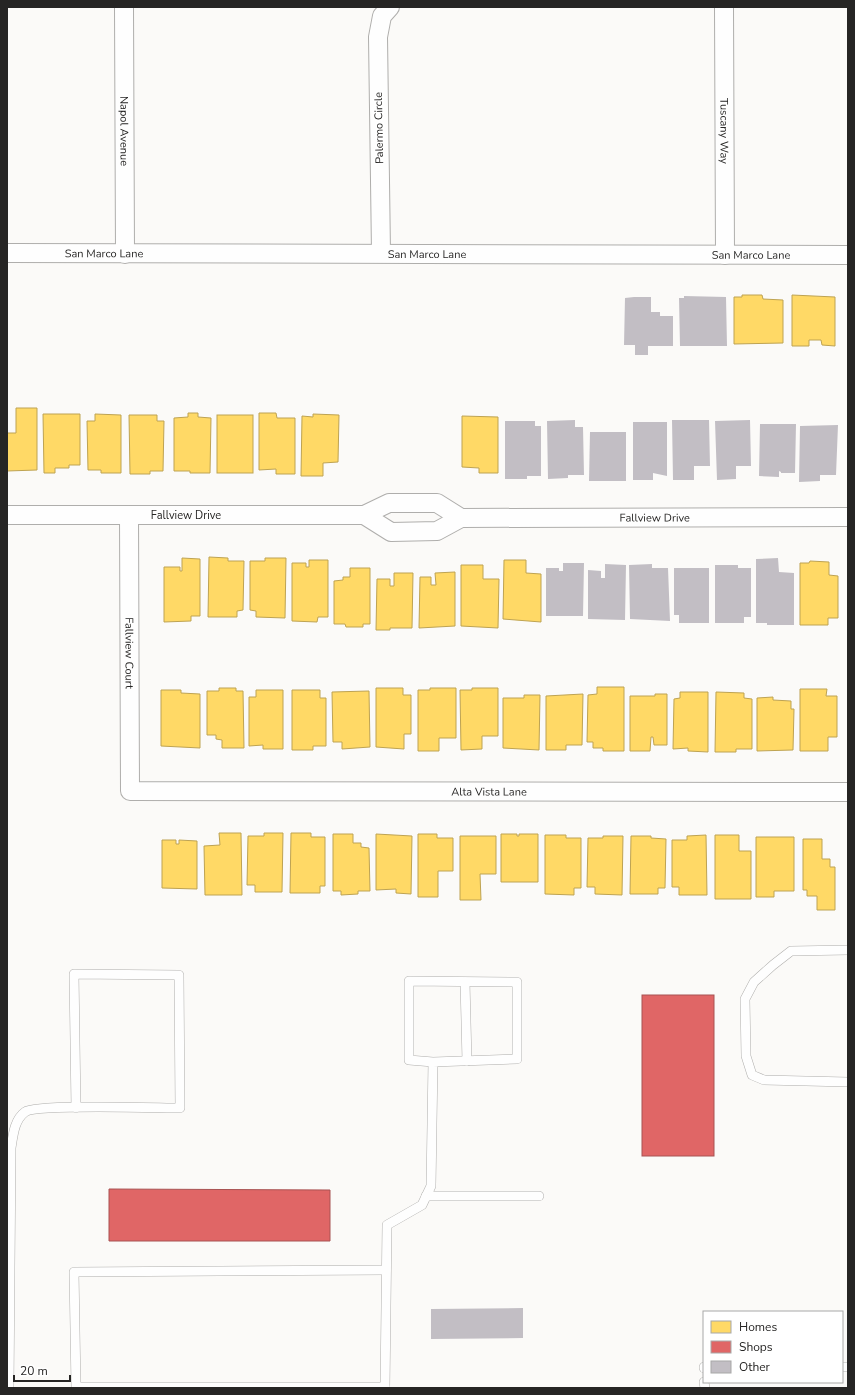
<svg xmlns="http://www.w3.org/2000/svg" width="855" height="1395" viewBox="0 0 855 1395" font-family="'Nunito Sans',sans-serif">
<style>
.homes{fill:#ffd966;stroke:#bea352}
.shops{fill:#e06666;stroke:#a85252}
.building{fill:#c2bec4}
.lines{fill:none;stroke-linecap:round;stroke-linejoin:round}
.lane-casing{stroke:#afaeac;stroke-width:10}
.street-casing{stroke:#afaeac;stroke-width:20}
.lane{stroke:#fefefe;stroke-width:9}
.street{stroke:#fefefe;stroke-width:18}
.labels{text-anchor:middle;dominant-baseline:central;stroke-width:4;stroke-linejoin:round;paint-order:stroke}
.street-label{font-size:11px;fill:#262524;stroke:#fff}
</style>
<rect width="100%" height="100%" fill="#fbfaf8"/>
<g class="homes">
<polygon points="742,295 762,295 763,299 783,300 783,343 734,344 734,297 742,297"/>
<polygon points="792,295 835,297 835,346 822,345 821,340 809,340 809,346 792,346"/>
<polygon points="16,408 37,408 37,470 7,471 7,433 16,433"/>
<polygon points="188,413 198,413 198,417 211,418 210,473 190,473 190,471 174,471 174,418 188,417"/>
<polygon points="259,413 276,413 277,418 295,418 295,474 276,474 276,469 259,470"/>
<polygon points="43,414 80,414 80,465 69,465 69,468 55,468 55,473 44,473"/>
<polygon points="95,414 121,415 121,473 101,473 101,470 88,470 87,421 95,421"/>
<polygon points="313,414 339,415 338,462 323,463 323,476 301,476 302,416 313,417"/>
<polygon points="129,415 157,415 157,421 164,421 163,471 150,471 150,474 130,474"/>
<rect x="217" y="415" width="36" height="58"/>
<polygon points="462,416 498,417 498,473 479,473 479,468 462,467"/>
<polygon points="209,557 228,558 228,561 244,561 243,610 237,611 237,617 208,617"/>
<polygon points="182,558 200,559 200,616 191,616 191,621 164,622 164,567 180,567 180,571 182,571"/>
<polygon points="265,558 286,558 285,618 256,617 256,611 250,610 250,561 265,561"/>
<polygon points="309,560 328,560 328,617 318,617 317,622 292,621 292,563 306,563 306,567 309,567"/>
<polygon points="504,560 526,560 526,573 541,574 541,622 503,619"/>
<polygon points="810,561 829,562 829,575 838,576 838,618 828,618 828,625 800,625 800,563 809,563"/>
<polygon points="461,565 483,565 483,579 499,579 498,628 461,626"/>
<polygon points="350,568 370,568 370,624 363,624 363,627 346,627 345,624 334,624 334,581 343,580 343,577 350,577"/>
<polygon points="455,572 455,626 419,628 420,577 431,577 431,585 436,585 435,573"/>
<polygon points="394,573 413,573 412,628 390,628 390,630 376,630 377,579 390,579 390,586 394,586"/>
<polygon points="597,687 624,687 624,751 603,751 603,748 593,748 593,742 587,742 588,695 597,694"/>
<polygon points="219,688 236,688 236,691 243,691 244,748 222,748 222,740 216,739 216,735 207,735 207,691 219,691"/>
<polygon points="376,688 403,688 403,695 411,695 411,734 404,734 404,749 376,747"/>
<polygon points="430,688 456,688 456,738 439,738 439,751 418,751 418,690 430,690"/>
<polygon points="472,688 498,688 498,736 482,736 482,749 461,750 460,690 472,690"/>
<polygon points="800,689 827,689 826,696 837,696 837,737 828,737 828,751 800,751"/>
<polygon points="161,690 181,690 181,693 200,694 200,748 161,746"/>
<polygon points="256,690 283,690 283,749 263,749 263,745 249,746 249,697 256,697"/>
<polygon points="292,690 320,690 320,698 326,698 326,746 313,746 313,750 292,750"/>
<polygon points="369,691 370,747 342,749 342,742 333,742 332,692"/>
<polygon points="680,692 708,692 708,752 688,751 688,748 673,749 674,699 680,698"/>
<polygon points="716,692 744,693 744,698 752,699 752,749 736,749 736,752 715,752"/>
<polygon points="583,694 582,745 566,745 566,750 546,750 546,696"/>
<polygon points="655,694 667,694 667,745 654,745 653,737 651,737 650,751 630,751 630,696 655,696"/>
<polygon points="524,695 540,695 539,750 503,748 503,698 524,698"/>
<polygon points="773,697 773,700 791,701 791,709 794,709 793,750 757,751 757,698"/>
<polygon points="219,833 241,833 242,895 205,895 204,846 220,845"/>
<polygon points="264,833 283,833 282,892 255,892 255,885 247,885 248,836 264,836"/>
<polygon points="291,833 311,833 311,837 325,837 325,886 320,886 320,893 290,893"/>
<polygon points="333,834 353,834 353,843 361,843 361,847 369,848 370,891 358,891 358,894 341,895 341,891 333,891"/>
<polygon points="376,834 412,836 411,894 396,893 396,889 376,890"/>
<polygon points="418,834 437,834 437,838 453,838 453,871 438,871 438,897 418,897"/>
<polygon points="501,834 517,834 517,836 519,836 519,834 538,834 538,882 501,882"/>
<polygon points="545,835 566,835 566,838 581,838 581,888 574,888 574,895 545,894"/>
<polygon points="706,835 707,895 679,895 679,887 672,887 672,840 687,840 687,836"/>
<polygon points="715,835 739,835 739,851 751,851 751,899 715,899"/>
<polygon points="460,836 496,836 496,874 480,874 481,900 460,900"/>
<polygon points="603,836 623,836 622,895 595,894 595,887 587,887 588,838 603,838"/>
<polygon points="631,836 651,836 651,838 666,839 665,888 658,888 658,894 630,894"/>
<polygon points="756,837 794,837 794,891 774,891 774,897 756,897"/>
<polygon points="803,839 822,839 822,859 830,859 830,867 835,867 835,910 817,910 817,896 807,896 807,890 803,890"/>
<polygon points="162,840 176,840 176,844 179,844 179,840 197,841 197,889 162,888"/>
</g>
<g class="shops">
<rect x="642" y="995" width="72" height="161"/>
<polygon points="109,1189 330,1190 330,1241 109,1241"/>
</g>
<g class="building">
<polygon points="684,296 726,297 727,346 680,346 679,298 684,298"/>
<polygon points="634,297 651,297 651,312 660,312 660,316 673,316 673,346 648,346 648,355 635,355 635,345 624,345 625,298"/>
<polygon points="575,420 575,427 583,427 584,475 568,475 568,478 548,479 547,421"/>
<polygon points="672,420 709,420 710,466 694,466 694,480 673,480"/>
<polygon points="750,420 751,466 736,466 736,479 717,480 715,421"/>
<polygon points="505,421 535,421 535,426 541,426 541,476 527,476 527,479 505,479"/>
<polygon points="633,422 667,422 667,476 653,473 653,480 633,480"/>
<polygon points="760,424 796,424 795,473 781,473 781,472 779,471 779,477 759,476"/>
<polygon points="838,425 836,475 820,475 820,481 799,482 800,426"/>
<polygon points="590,432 626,432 626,481 589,481"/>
<polygon points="778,558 779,572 794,573 794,625 767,625 767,623 756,623 756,559"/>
<polygon points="563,563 584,563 583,616 546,616 546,568 559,568 559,571 563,571"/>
<polygon points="605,564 626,565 625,620 588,619 588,570 601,571 601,578 605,578"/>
<polygon points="652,564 652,568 668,568 670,621 630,619 629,565"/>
<polygon points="715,565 738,565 738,568 751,568 751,617 744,617 744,623 715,623"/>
<polygon points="674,568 709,568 709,623 679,623 679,615 674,615"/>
<polygon points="523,1308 523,1338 431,1339 431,1309"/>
</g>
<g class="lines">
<defs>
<g id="lane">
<polyline points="848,950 791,951 773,965 754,982 745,999 746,1056 752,1075 764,1080 848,1082"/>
<polyline points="465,982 467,1061"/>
<polyline points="426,1196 539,1196"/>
<polyline points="704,1367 704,1368"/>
<polyline points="842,1367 848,1367"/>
<polyline points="704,1382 705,1388"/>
<polyline points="385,1387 76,1387 74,1272 386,1270"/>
<path d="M9,1388L11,1148C13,1136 14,1120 25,1112C36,1104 158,1108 180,1108L179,975L74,974L76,1108"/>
<polyline points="385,1388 387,1225 422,1205 431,1186 433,1062 409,1060 409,981 517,982 517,1059 433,1062"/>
</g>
<g id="street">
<path id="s1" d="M124,7L125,254"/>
<path id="s2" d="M724,7L725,255"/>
<path id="s3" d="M7,253L848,255"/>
<polyline points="381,253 378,37 382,16 390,7"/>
<path id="s4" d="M7,515H364L389,503H437L461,518"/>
<path id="s5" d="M129,515L130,791L848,792"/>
<path id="s6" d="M364,515L391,532L437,531L461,518L848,517"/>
</g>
</defs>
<use href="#lane" class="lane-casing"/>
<use href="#street" class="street-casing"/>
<use href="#lane" class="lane"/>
<use href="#street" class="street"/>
</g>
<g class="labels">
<g class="street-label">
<text transform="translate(379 128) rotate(-91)">Palermo Circle</text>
<text stroke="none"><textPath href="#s1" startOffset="124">Napol Avenue</textPath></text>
<text stroke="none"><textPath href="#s2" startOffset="124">Tuscany Way</textPath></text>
<text stroke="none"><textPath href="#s3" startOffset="420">San Marco Lane</textPath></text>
<text stroke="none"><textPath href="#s3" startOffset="97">San Marco Lane</textPath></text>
<text stroke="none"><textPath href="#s3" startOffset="744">San Marco Lane</textPath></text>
<text stroke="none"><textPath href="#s4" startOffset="179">Fallview Drive</textPath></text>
<text stroke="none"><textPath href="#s6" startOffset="299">Fallview Drive</textPath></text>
<text stroke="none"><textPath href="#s5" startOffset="138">Fallview Court</textPath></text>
<text stroke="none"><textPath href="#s5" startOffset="635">Alta Vista Lane</textPath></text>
</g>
</g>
<rect width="855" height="1395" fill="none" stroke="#262524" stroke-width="16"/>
<rect x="703" y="1311" width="140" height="72" fill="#ffffff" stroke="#a8a8a7"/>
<rect x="711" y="1321" width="20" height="12" fill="#ffd966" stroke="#a8a8a7"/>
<text x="739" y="1331" font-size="12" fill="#262524">Homes</text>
<rect x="711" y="1341" width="20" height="12" fill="#e06666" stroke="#a8a8a7"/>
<text x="739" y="1351" font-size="12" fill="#262524">Shops</text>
<rect x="711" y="1361" width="20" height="12" fill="#c2bec4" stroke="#a8a8a7"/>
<text x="739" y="1371" font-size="12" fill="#262524">Other</text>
<path d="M14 1375v6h56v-6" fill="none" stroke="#262524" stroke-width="2"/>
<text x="20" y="1375" font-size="12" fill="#262524" stroke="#ffffff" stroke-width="3" paint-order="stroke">20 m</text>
</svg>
